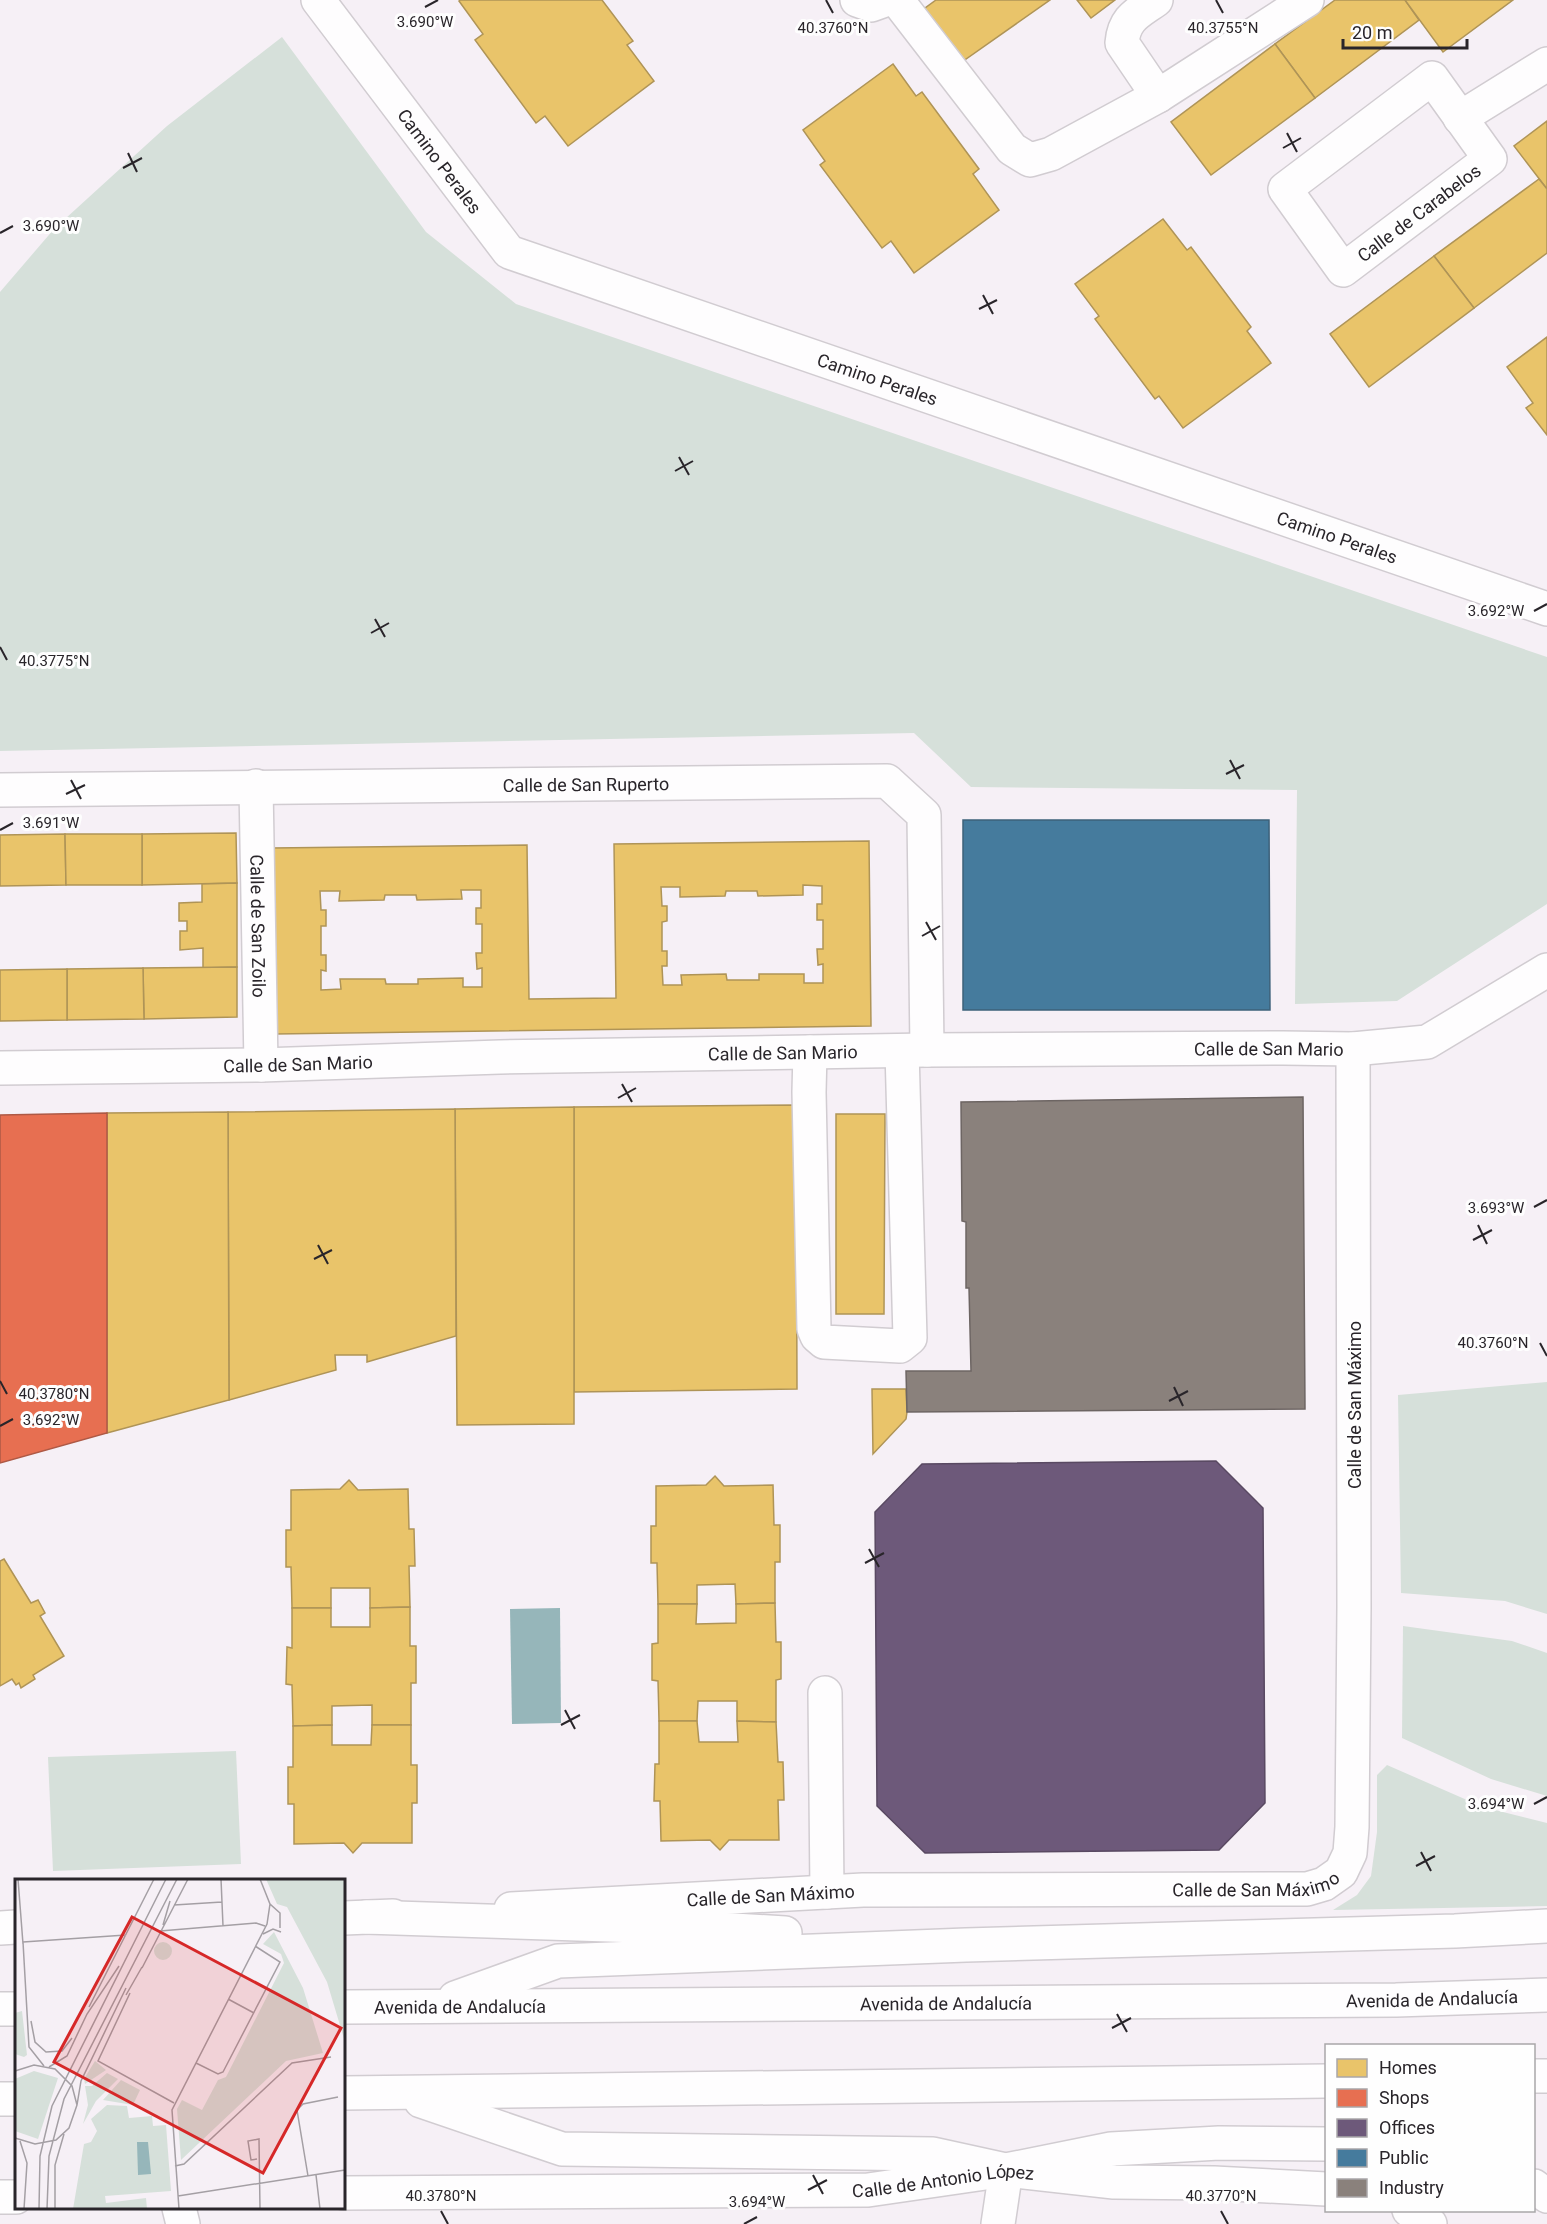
<svg xmlns="http://www.w3.org/2000/svg" width="1547" height="2224" viewBox="0 0 1547 2224" font-family="Roboto,sans-serif">
<style>
.green{fill:#d6e0da}
.water{fill:#96b6ba}
.homes{fill:#e9c46a;stroke:#af9457;stroke-width:1.5;fill-rule:evenodd}
.shops{fill:#e76f51;stroke:#ae5945;stroke-width:1.5}
.offices{fill:#6d597a;stroke:#594962;stroke-width:1.5}
.public{fill:#457b9d;stroke:#3d617a;stroke-width:1.5}
.industry{fill:#8a817c;stroke:#6d6563;stroke-width:1.5}
.lines{fill:none;stroke-linecap:round;stroke-linejoin:round}
.minor-casing{stroke:#d1ccd1;stroke-width:36}
.highway-casing{stroke:#d1ccd1;stroke-width:36}
.minor{stroke:#fefdfe;stroke-width:33}
.highway{stroke:#fefdfe;stroke-width:33}
.ticks{fill:none;stroke:#29252a;stroke-width:2}
.labels{text-anchor:middle;dominant-baseline:central;stroke-width:6;stroke-linejoin:round;paint-order:stroke}
.street-label{font-size:18px;fill:#29252a;stroke:#fefefe}
.inset-road{fill:none;stroke:#a49fa4;stroke-width:1.5}
.view{fill:#d62828;fill-opacity:0.15;stroke:#d62828;stroke-width:3}
.inset-edge{fill:none;stroke:#29252a;stroke-width:3}
.ticks-label{font-size:15px;text-anchor:middle;fill:#29252a;stroke:#fefefe;stroke-width:6;stroke-linejoin:round;paint-order:stroke}
</style>
<rect width="100%" height="100%" fill="#f6f0f6"/>
<g class="green">
<polygon points="282,37 426,232 516,304 1547,657 1547,904 1397,1001 1295,1004 1297,790 971,787 914,733 0,751 0,292 54,229 167,126"/>
<polygon points="1547,1382 1547,1614 1505,1601 1401,1593 1398,1395"/>
<polygon points="1403,1626 1512,1641 1547,1653 1547,1796 1491,1779 1402,1738"/>
<polygon points="236,1751 241,1864 53,1871 48,1757"/>
<polygon points="1387,1765 1483,1807 1547,1823 1547,1906 1333,1910 1357,1895 1371,1876 1377,1832 1377,1775"/>
</g>
<polygon class="water" points="560,1608 561,1723 512,1724 510,1609"/>
<g class="homes">
<polygon points="460,0 602,0 633,41 627,45 654,81 568,146 545,116 536,123 475,40 483,34 459,1"/>
<polygon points="936,0 1050,0 959,64 921,11"/>
<polygon points="1077,0 1115,0 1091,18"/>
<polygon points="1335,0 1405,0 1419,20 1315,98 1275,44"/>
<polygon points="1405,0 1513,0 1443,52"/>
<polygon points="1275,44 1315,98 1211,175 1171,122"/>
<polygon points="893,64 916,96 922,92 979,169 973,174 999,210 914,273 891,241 882,248 820,165 825,161 803,130"/>
<polygon points="1547,121 1547,189 1514,146"/>
<polygon points="1539,179 1547,189 1547,253 1474,308 1434,256"/>
<polygon points="1163,219 1187,250 1191,247 1251,327 1247,331 1271,363 1183,428 1159,396 1155,399 1095,319 1099,316 1075,284"/>
<polygon points="1434,256 1474,308 1369,387 1330,334"/>
<polygon points="1547,337 1547,435 1526,408 1533,403 1507,367"/>
<polygon points="236,833 237,883 142,885 142,834"/>
<polygon points="65,834 66,885 0,886 0,835"/>
<polygon points="65,834 142,834 142,885 66,885"/>
<path d="M869,841L871,1026L275,1034L272,848L527,845L529,999L616,998L614,844ZM803,885L822,886V904H817V920H823V949H817L818,965L823,964V983H804V974H759V980H727L726,974L681,975L682,985H663L662,966H667V951H662V922L667,921V906H662L661,887H680V897L725,896L726,891H757L758,896L803,895ZM461,890H481V908H476V924H482V953H476L477,969L482,968V987H463V978L418,979V984H386L385,979H340L341,989L321,990V970L326,971V955H321V926H326V910H321L320,891H340L339,901L384,900L385,895H416L417,900L462,899Z"/>
<polygon points="237,883 237,967 203,968 203,948 180,950 180,931 187,931 187,921 179,921 179,903 202,902 202,884"/>
<polygon points="237,967 237,1017 144,1019 143,968"/>
<polygon points="143,968 144,1019 67,1020 67,969"/>
<polygon points="67,969 67,1020 0,1021 0,970"/>
<polygon points="796,1105 797,1389 574,1392 574,1107"/>
<polygon points="574,1107 574,1424 457,1425 455,1109"/>
<polygon points="455,1109 456,1336 367,1362 367,1355 335,1355 336,1370 229,1400 228,1112"/>
<polygon points="228,1112 229,1400 107,1433 107,1113"/>
<polygon points="836,1114 885,1114 884,1314 836,1314"/>
<polygon points="872,1389 906,1389 907,1412 906,1419 873,1454"/>
<polygon points="715,1476 724,1486 773,1485 774,1525 780,1525 780,1562 775,1562 775,1603 736,1604 735,1584 697,1585 697,1604 658,1604 657,1563 651,1563 651,1526 656,1526 656,1486 706,1485"/>
<polygon points="349,1480 358,1490 408,1489 409,1529 414,1529 415,1566 409,1566 410,1607 370,1608 370,1588 331,1588 331,1608 292,1608 291,1567 286,1567 286,1530 291,1530 291,1490 340,1489"/>
<polygon points="4,1559 31,1603 38,1600 45,1613 40,1616 64,1656 33,1675 35,1679 21,1688 19,1683 16,1685 12,1679 0,1686 0,1561"/>
<polygon points="775,1603 776,1642 781,1642 781,1679 776,1680 776,1722 737,1721 737,1701 698,1701 697,1721 659,1721 658,1681 652,1680 652,1644 658,1643 658,1604 697,1604 696,1624 736,1623 736,1604"/>
<polygon points="410,1607 410,1646 416,1646 416,1683 411,1683 411,1725 372,1725 372,1705 332,1706 332,1725 293,1726 292,1685 286,1684 287,1647 292,1648 292,1608 331,1608 331,1627 370,1627 370,1608"/>
<polygon points="659,1721 697,1721 699,1742 738,1742 737,1721 776,1722 778,1762 783,1762 784,1800 778,1800 779,1840 729,1840 720,1850 710,1840 661,1841 660,1801 654,1801 655,1764 659,1764"/>
<polygon points="332,1725 332,1745 371,1745 372,1725 411,1725 411,1765 417,1765 417,1803 412,1803 412,1843 362,1843 353,1853 344,1843 294,1844 294,1804 288,1804 288,1767 293,1767 293,1726"/>
</g>
<polygon class="shops" points="107,1113 107,1433 0,1463 0,1115"/>
<polygon class="offices" points="1216,1461 1263,1508 1265,1803 1219,1850 925,1853 877,1806 875,1512 922,1464"/>
<polygon class="public" points="963,820 1269,820 1270,1010 963,1010"/>
<polygon class="industry" points="1303,1097 1305,1409 907,1412 906,1371 971,1371 969,1288 966,1288 966,1222 962,1221 961,1102"/>
<g class="lines">
<defs>
<g id="minor">
<path id="s1" d="M318,0L509,252L1547,609"/>
<polyline points="857,0 871,5 885,0"/>
<polyline points="897,0 1012,149 1030,160 1051,154 1158,96"/>
<path d="M1156,0C1138,13 1124,18 1122,43L1158,96L1307,0"/>
<polygon points="1432,78 1490,159 1343,270 1285,189"/>
<polyline points="1460,118 1547,64"/>
<path id="s2" d="M256,786L261,1065"/>
<path id="s3" d="M0,790L887,781L924,815L927,1050"/>
<polyline points="810,1052 809,1092 814,1329 817,1336 824,1342 900,1346 910,1338 902,1051"/>
<path id="s4" d="M0,1068L261,1065L500,1057L927,1050L1283,1048L1353,1049L1427,1042L1547,970"/>
<polyline points="825,1693 827,1892"/>
<path id="s5" d="M511,1909L863,1890L1307,1889L1324,1884L1341,1872L1350,1853L1352,1827L1354,1607L1353,1049"/>
<polyline points="344,1918 393,1916"/>
<polyline points="0,1928 16,1927"/>
<path id="s6" d="M344,2193L868,2190L1006,2170L1114,2182L1214,2183L1326,2189"/>
<polyline points="0,2197 16,2197"/>
<polyline points="179,2208 183,2224"/>
<polyline points="1409,2210 1430,2224"/>
<polyline points="998,2224 1006,2170"/>
</g>
<g id="highway">
<polyline points="366,1917 700,1928 785,1933"/>
<polyline points="455,1998 558,1961 966,1945 1455,1931 1547,1926"/>
<path id="s7" d="M344,2007L1396,2000L1547,1995"/>
<polyline points="0,2009 16,2009"/>
<polyline points="1534,2076 1547,2076"/>
<polyline points="344,2093 1326,2081"/>
<polyline points="0,2099 16,2099"/>
<polyline points="421,2101 562,2149 933,2154 1006,2170 1111,2149 1219,2143 1326,2144"/>
<polyline points="1534,2186 1547,2196"/>
</g>
</defs>
<use href="#minor" class="minor-casing"/>
<use href="#highway" class="highway-casing"/>
<use href="#minor" class="minor"/>
<use href="#highway" class="highway"/>
</g>
<path class="ticks" d="M826,0L833,13M1216,0L1223,13M425,7L438,0M1287,133L1297,152M1283,148L1301,138M128,153L137,172M123,168L142,158M0,233L13,226M983,295L993,314M979,309L997,300M679,457L689,475M675,471L693,461M1534,611L1547,604M375,619L385,637M371,633L389,623M0,647L7,660M1230,760L1240,779M1226,774L1244,765M71,780L81,799M66,794L85,785M0,830L13,823M926,922L936,940M922,936L940,926M622,1084L632,1102M618,1098L636,1088M1534,1207L1547,1200M1478,1225L1487,1244M1473,1240L1492,1230M318,1245L328,1264M314,1259L332,1250M1540,1343L1547,1356M0,1381L7,1394M1174,1387L1183,1406M1169,1401L1188,1391M0,1426L13,1419M869,1549L879,1567M865,1563L884,1553M565,1710L575,1729M561,1725L580,1715M1534,1804L1547,1797M1421,1852L1431,1871M1416,1866L1435,1856M1117,2014L1127,2032M1112,2028L1131,2018M813,2175L823,2194M808,2190L827,2180M441,2211L448,2224M1221,2211L1228,2224M744,2224L757,2217"/>
<g class="labels">
<g class="street-label">
<text stroke="none"><textPath href="#s1" startOffset="202">Camino Perales</textPath></text>
<text transform="translate(1419 213) rotate(-37)">Calle de Carabelos</text>
<text stroke="none"><textPath href="#s1" startOffset="706">Camino Perales</textPath></text>
<text stroke="none"><textPath href="#s1" startOffset="1192">Camino Perales</textPath></text>
<text stroke="none"><textPath href="#s3" startOffset="586">Calle de San Ruperto</textPath></text>
<text stroke="none"><textPath href="#s2" startOffset="140">Calle de San Zoilo</textPath></text>
<text stroke="none"><textPath href="#s4" startOffset="1269">Calle de San Mario</textPath></text>
<text stroke="none"><textPath href="#s4" startOffset="783">Calle de San Mario</textPath></text>
<text stroke="none"><textPath href="#s4" startOffset="298">Calle de San Mario</textPath></text>
<text transform="translate(1354 1405) rotate(-90)">Calle de San Máximo</text>
<text stroke="none"><textPath href="#s5" startOffset="746">Calle de San Máximo</textPath></text>
<text stroke="none"><textPath href="#s5" startOffset="260">Calle de San Máximo</textPath></text>
<text stroke="none"><textPath href="#s7" startOffset="1088">Avenida de Andalucía</textPath></text>
<text stroke="none"><textPath href="#s7" startOffset="602">Avenida de Andalucía</textPath></text>
<text stroke="none"><textPath href="#s7" startOffset="116">Avenida de Andalucía</textPath></text>
<text stroke="none"><textPath href="#s6" startOffset="600">Calle de Antonio López</textPath></text>
</g>
</g>
<g transform="translate(15 1879)">
<rect width="330" height="330" fill="#f6f0f6"/>
<path d="M251,0H330V163L312,103L272,28L262,25ZM259,53L288,109L308,174L271,182L166,281L162,230L167,221L187,231L203,201L211,198L269,84L266,75L248,65ZM139 72a9 9 0 1 1 18 0a9 9 0 1 1-18 0ZM7,132L12,176L9,178L0,175V134ZM80,182L91,191L70,205L69,200ZM19,192L43,199L23,260L0,252V200ZM92,194L103,200L81,222L68,245L73,226L70,207H77ZM106,201L125,211L118,226L88,221ZM92,226L112,227L114,239L137,237L138,247L151,246L156,312L90,317L91,324L131,319L132,330H58L69,265L76,263L82,252L76,240Z" fill="#d6e0da"/>
<path d="M122,263H133L136,295L123,296Z" fill="#96b6ba"/>
<path class="inset-road" d="M3,0L8,65M206,0L208,47M245,0L255,25L265,34V49M159,26L207,23M148,46L155,22M145,52L241,44L250,47M248,55L258,50L266,53M8,63L111,56M8,63L14,168L29,187M127,89L173,0M115,114L83,182L159,224M111,116L127,88M213,120L239,134M74,128L139,0M16,142L20,163L31,173L47,172L57,159M181,184L203,195L208,193L265,83L240,67M34,188L52,177L72,135L104,87M0,192L19,186L40,190L57,207L62,226L54,249L41,261L20,265L0,259M62,226L66,202L111,109M5,262L12,284L9,330M242,280L236,281L233,262L244,260L245,330M160,287L169,285L277,184L316,178M301,296L305,330M293,297L282,231L288,225L323,218M163,317L330,291M24,330L25,277L37,227L151,0M32,330L34,277L49,220L162,0M40,330V286L49,255M164,330L157,231L252,45L255,25"/>
<path class="view" d="M117,38L326,149L248,294L39,183Z"/>
<rect width="330" height="330" class="inset-edge"/>
</g>
<g class="ticks-label">
<text x="425" y="27">3.690°W</text>
<text x="833" y="33">40.3760°N</text>
<text x="1223" y="33">40.3755°N</text>
<text x="51" y="231">3.690°W</text>
<text x="1496" y="616">3.692°W</text>
<text x="54" y="666">40.3775°N</text>
<text x="51" y="828">3.691°W</text>
<text x="1496" y="1213">3.693°W</text>
<text x="1493" y="1348">40.3760°N</text>
<text x="54" y="1399">40.3780°N</text>
<text x="51" y="1425">3.692°W</text>
<text x="1496" y="1809">3.694°W</text>
<text x="441" y="2201">40.3780°N</text>
<text x="1221" y="2201">40.3770°N</text>
<text x="757" y="2207">3.694°W</text>
</g>
<rect x="1325" y="2044" width="210" height="168" fill="#fefefe" stroke="#a9a7a9" stroke-width="1.5"/>
<rect x="1337" y="2059" width="30" height="18" fill="#e9c46a" stroke="#a9a7a9" stroke-width="1.5"/>
<text x="1379" y="2074" font-size="18" fill="#29252a">Homes</text>
<rect x="1337" y="2089" width="30" height="18" fill="#e76f51" stroke="#a9a7a9" stroke-width="1.5"/>
<text x="1379" y="2104" font-size="18" fill="#29252a">Shops</text>
<rect x="1337" y="2119" width="30" height="18" fill="#6d597a" stroke="#a9a7a9" stroke-width="1.5"/>
<text x="1379" y="2134" font-size="18" fill="#29252a">Offices</text>
<rect x="1337" y="2149" width="30" height="18" fill="#457b9d" stroke="#a9a7a9" stroke-width="1.5"/>
<text x="1379" y="2164" font-size="18" fill="#29252a">Public</text>
<rect x="1337" y="2179" width="30" height="18" fill="#8a817c" stroke="#a9a7a9" stroke-width="1.5"/>
<text x="1379" y="2194" font-size="18" fill="#29252a">Industry</text>
<path d="M1343 39v9h124v-9" fill="none" stroke="#29252a" stroke-width="3"/>
<text x="1352" y="39" font-size="18" fill="#29252a" stroke="#fefefe" stroke-width="4.5" paint-order="stroke">20 m</text>
</svg>
